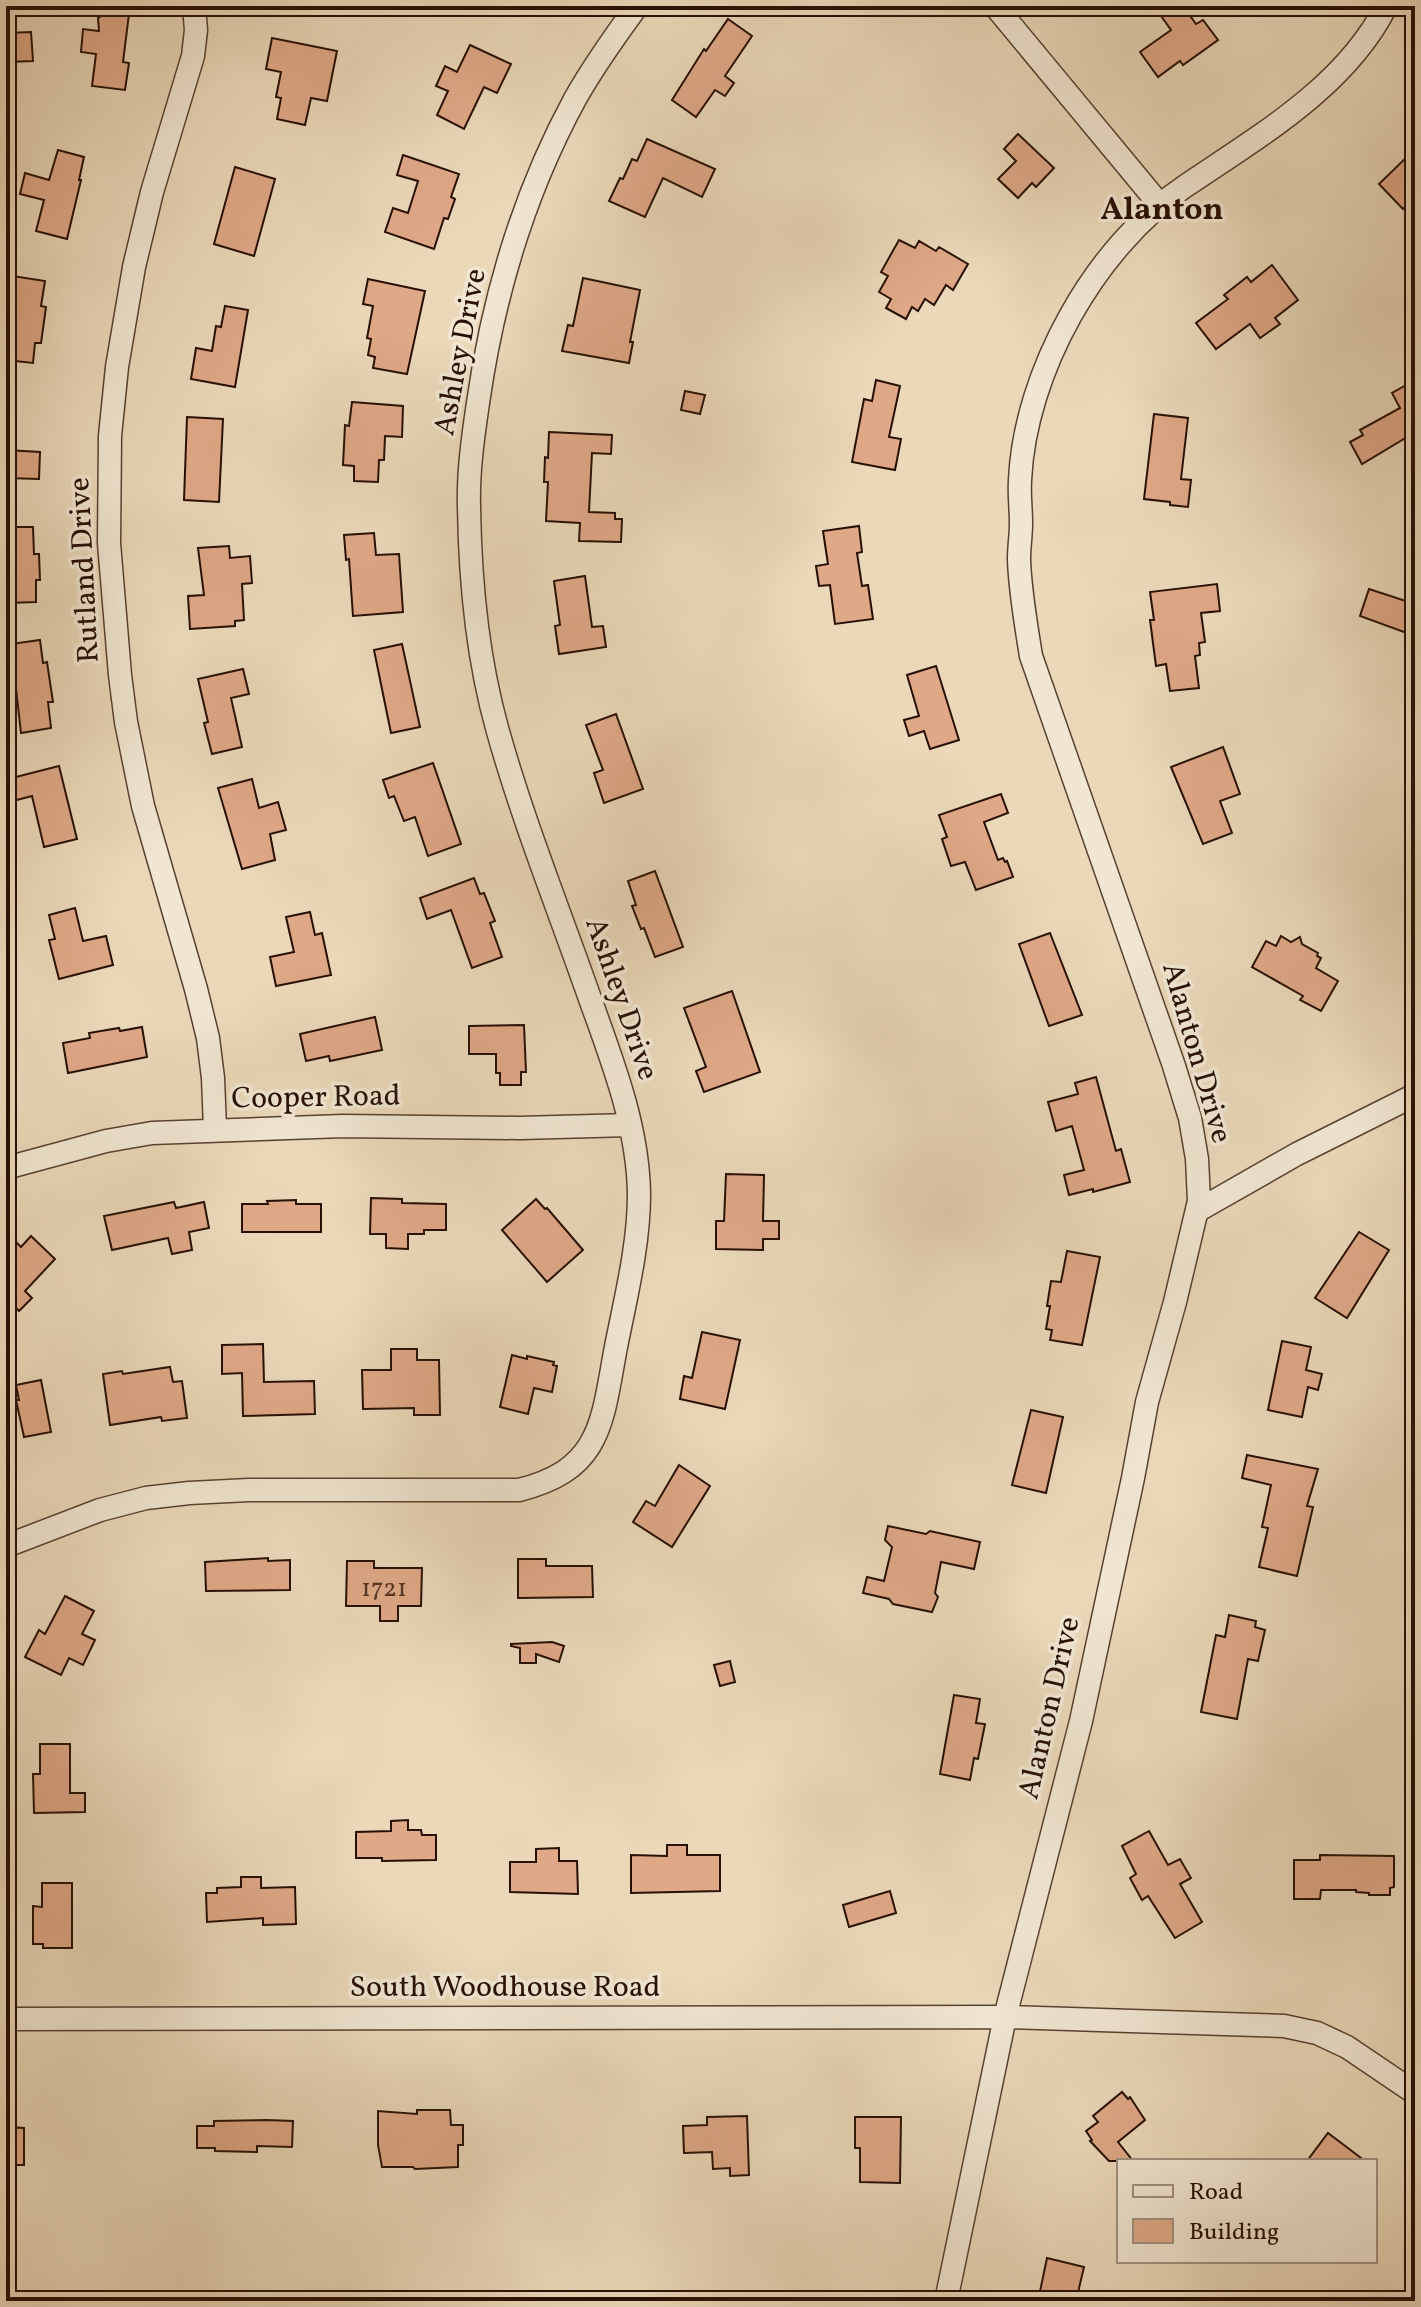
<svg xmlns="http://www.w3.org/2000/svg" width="1421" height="2307" viewBox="0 0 1421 2307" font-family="Vollkorn,serif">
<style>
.building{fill:#dfa887;stroke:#270f03;stroke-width:2}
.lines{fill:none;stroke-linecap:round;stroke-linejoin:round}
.street-casing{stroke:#584130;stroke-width:25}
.street{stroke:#f1e6d2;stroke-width:22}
.labels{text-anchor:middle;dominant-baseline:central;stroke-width:7;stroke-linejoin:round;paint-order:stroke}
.number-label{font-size:26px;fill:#553524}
.street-label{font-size:30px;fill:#270f03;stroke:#f1e6d2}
.neighbourhood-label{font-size:32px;font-weight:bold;fill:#270f03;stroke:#f1e6d2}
</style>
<rect width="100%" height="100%" fill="#ead8b9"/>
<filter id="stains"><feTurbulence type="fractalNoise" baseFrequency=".0025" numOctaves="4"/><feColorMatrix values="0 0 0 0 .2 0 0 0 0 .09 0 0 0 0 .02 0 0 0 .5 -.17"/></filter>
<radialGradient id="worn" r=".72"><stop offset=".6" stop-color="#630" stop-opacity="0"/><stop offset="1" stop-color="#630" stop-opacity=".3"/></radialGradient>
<g class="building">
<polygon points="102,6 130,6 123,62 129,63 125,90 92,86 96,54 81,52 83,29 99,31 98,18 101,16"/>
<polygon points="1154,6 1183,6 1196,24 1203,20 1218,40 1183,65 1180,61 1158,77 1140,52 1171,30"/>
<polygon points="728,19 752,36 725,76 734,83 725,96 715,90 696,117 672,100 704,49 706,51"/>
<polygon points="31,32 33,61 6,62 6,33"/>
<polygon points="272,38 337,51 327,101 311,98 305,125 277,119 281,98 276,97 281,72 266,69"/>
<polygon points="470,45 511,64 497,93 484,87 464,129 437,115 448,91 436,86 445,66 457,72"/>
<polygon points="1018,134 1054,168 1036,187 1032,183 1018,198 998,179 1016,161 1004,149"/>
<polygon points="647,139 715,169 702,197 663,178 645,217 609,201 620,178 623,179 632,159 637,161"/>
<polygon points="1415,149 1415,197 1403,209 1379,184"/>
<polygon points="58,150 84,157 79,180 81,180 67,239 36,231 44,200 20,194 25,173 49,180"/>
<polygon points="403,155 459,174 451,197 455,199 448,219 444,218 434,249 385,232 393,208 408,213 418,181 397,175"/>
<polygon points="235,167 275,179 254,256 214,244"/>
<polygon points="899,240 915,248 919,241 936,251 939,247 968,264 953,290 946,285 934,305 925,299 918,311 912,307 906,319 886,308 891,299 879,292 888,276 881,272"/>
<polygon points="1272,265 1298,300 1275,318 1280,324 1260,338 1250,324 1216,349 1196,323 1228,299 1224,295 1247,277 1251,282"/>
<polygon points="6,275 45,281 41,306 46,307 41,343 35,343 33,363 6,360 8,315 6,315"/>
<polygon points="583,278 640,290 630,342 633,342 629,363 562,351 568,325 573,326"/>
<polygon points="368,279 425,291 407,374 373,368 375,357 368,355 371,339 367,338 373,306 363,304"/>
<polygon points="225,306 248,310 235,387 191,379 196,348 212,351 216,326 221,327"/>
<polygon points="876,380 900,386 889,437 901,439 895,470 852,462 864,399 872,401"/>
<polygon points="1408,384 1415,397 1415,435 1414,433 1362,464 1350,442 1363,435 1360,430 1400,408 1392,393"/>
<polygon points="685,391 705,395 700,414 681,410"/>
<polygon points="352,402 403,406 402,437 385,436 384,460 379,460 378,482 354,481 354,466 343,465 345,425 349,426"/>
<polygon points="1154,414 1188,418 1181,479 1191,480 1188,507 1170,505 1170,502 1144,499"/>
<polygon points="187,417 223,419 219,502 184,500"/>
<polygon points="549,432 612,435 611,454 592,453 589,512 615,513 615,519 622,519 621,542 579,541 580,523 546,521 548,482 544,482 545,457 548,458"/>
<polygon points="6,450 40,452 39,479 6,478"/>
<polygon points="859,526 862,552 857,553 862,586 868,585 873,619 835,624 830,585 819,586 816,566 828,564 823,531"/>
<polygon points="6,527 33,527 34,554 39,554 40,580 36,580 36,602 7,603"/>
<polygon points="374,533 376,555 399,554 403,612 353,616 349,559 346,560 344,535"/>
<polygon points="229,546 230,558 250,556 252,583 242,584 244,620 235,621 235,626 190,629 188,596 204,595 198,548"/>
<polygon points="585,576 592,627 603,626 606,647 559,654 555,626 560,625 554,581"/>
<polygon points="1217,584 1220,611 1201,613 1205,642 1199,643 1200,655 1195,656 1199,688 1170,691 1166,664 1156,666 1150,620 1154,620 1150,592"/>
<polygon points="1369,589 1415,604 1415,636 1360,616"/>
<polygon points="40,640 43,663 47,662 53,702 48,702 51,728 21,733 11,644"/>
<polygon points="402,644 420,727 391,733 374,650"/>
<polygon points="936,666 959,740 930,749 924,731 909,736 904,720 919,716 907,675"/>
<polygon points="243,669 249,694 231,698 242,747 212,754 204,723 208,722 198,679"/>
<polygon points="616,714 643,789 604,803 594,773 603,770 586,725"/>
<polygon points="1223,747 1240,794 1220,801 1232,833 1203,844 1171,767"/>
<polygon points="433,763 461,844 428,856 415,817 404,821 394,796 389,798 383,780"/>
<polygon points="59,766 77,839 44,847 32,796 13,801 8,779"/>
<polygon points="252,779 259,808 278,802 286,830 270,834 275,860 242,869 218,788"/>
<polygon points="1001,794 1008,813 984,822 998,860 1003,858 1005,862 1007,861 1013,877 976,890 965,862 951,866 942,839 947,837 939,815"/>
<polygon points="655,871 683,947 655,957 644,928 641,929 632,906 636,905 628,881"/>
<polygon points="474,878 480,894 484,893 495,921 490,923 502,957 472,968 451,910 427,919 420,898"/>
<polygon points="75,908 83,941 106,936 113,965 59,979 49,940 55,939 49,915"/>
<polygon points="310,912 315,935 322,933 331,975 276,986 270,957 294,952 286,917"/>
<polygon points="1050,933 1082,1015 1049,1026 1019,944"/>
<polygon points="1281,936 1291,942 1300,937 1302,944 1318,953 1317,956 1321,958 1316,968 1338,981 1321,1011 1300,1000 1303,996 1252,967 1266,941 1276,946"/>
<polygon points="732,991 760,1072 704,1092 696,1071 706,1067 684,1008"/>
<polygon points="375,1017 382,1050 330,1061 329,1056 306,1061 300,1034"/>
<polygon points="524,1025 526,1072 521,1072 521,1085 500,1085 500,1073 496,1073 496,1054 469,1054 469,1026"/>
<polygon points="142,1027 147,1057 68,1073 63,1043 90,1038 89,1033 119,1028 120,1031"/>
<polygon points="1096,1077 1116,1151 1121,1149 1130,1182 1093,1192 1093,1189 1069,1195 1064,1175 1084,1170 1072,1126 1056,1131 1048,1102 1078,1094 1075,1083"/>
<polygon points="726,1174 764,1175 763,1221 779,1221 779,1239 763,1239 763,1250 716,1249 716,1221 724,1221"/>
<polygon points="371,1198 402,1199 402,1203 446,1204 446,1230 424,1230 424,1234 408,1234 408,1249 386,1248 386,1234 370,1234"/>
<polygon points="536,1199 545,1209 547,1208 583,1250 547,1282 502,1230"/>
<polygon points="296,1200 296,1204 321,1204 321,1232 242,1232 242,1204 268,1204 267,1201"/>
<polygon points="174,1202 176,1208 204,1202 209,1228 189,1232 192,1250 172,1254 168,1238 112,1250 104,1216"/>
<polygon points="1359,1232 1389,1250 1347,1318 1315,1298"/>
<polygon points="31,1236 55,1259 25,1291 32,1298 19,1311 12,1304 6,1310 6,1253 16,1242 21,1247"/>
<polygon points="1067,1251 1100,1257 1082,1345 1050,1340 1052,1330 1046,1329 1050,1306 1047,1306 1051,1281 1061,1282"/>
<polygon points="702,1332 740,1340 725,1409 680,1399 684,1376 692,1378"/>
<polygon points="1282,1341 1311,1347 1306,1370 1322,1374 1318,1390 1308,1387 1302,1417 1268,1410"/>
<polygon points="263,1344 264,1382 314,1381 315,1414 243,1416 242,1373 222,1374 222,1345"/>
<polygon points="391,1349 417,1349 417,1360 439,1360 440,1415 414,1415 414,1408 363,1409 362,1370 391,1370"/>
<polygon points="512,1355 527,1359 527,1356 554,1362 553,1365 557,1366 552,1392 534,1388 528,1414 500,1407"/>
<polygon points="170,1367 173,1382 182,1381 187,1418 162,1421 161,1417 110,1425 103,1374 122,1371 123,1374"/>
<polygon points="41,1380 51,1432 24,1437 16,1400 19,1400 16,1385"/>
<polygon points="1031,1410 1063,1417 1046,1493 1012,1485"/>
<polygon points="1247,1455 1318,1469 1307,1506 1313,1507 1297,1576 1259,1567 1268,1528 1262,1527 1271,1485 1242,1478"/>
<polygon points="679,1465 710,1486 672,1547 633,1522 646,1501 655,1506"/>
<polygon points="888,1526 926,1534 930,1531 980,1542 974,1569 941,1562 935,1593 938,1597 932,1612 893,1604 889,1599 863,1593 867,1577 884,1581 892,1547 885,1540"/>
<polygon points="268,1558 268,1561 290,1560 290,1590 206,1591 205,1562"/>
<polygon points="518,1559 546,1559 546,1566 592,1566 593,1597 518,1598"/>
<polygon points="347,1561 374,1561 374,1568 422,1568 421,1606 398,1606 398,1621 380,1621 380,1606 346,1606"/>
<polygon points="65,1596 94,1611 82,1634 95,1640 83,1665 69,1658 61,1675 25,1657 39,1630 45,1634"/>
<polygon points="1229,1615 1256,1621 1255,1627 1265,1630 1258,1661 1248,1659 1237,1719 1201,1712 1216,1635 1225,1637"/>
<polygon points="552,1642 564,1646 559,1662 536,1654 536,1663 520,1663 520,1648 511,1646 511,1644"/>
<polygon points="730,1661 735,1682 720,1686 714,1665"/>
<polygon points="954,1695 980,1699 976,1723 985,1724 978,1759 974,1758 970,1780 940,1774"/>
<polygon points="40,1744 70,1744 70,1793 85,1793 85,1812 34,1813 33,1774 40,1774"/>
<polygon points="408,1820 408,1830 421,1830 422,1835 436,1835 436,1860 382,1861 382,1858 356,1858 356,1832 391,1831 391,1821"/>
<polygon points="1149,1831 1168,1865 1180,1859 1191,1878 1180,1884 1202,1922 1175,1938 1148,1896 1142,1900 1130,1878 1136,1874 1122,1846"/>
<polygon points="667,1845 687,1845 687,1855 720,1855 720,1891 631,1893 631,1855 667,1856"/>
<polygon points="559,1848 559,1861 577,1861 578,1894 510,1892 510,1862 536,1862 536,1849"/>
<polygon points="1320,1855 1394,1856 1394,1887 1390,1888 1390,1895 1369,1895 1369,1893 1356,1892 1356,1890 1321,1890 1320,1899 1294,1899 1294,1860 1320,1860"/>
<polygon points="241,1877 261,1877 261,1888 295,1887 296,1924 263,1925 263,1918 207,1922 206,1893 217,1893 217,1888 241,1887"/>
<polygon points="42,1883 72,1883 72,1948 43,1948 43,1944 33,1944 33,1906 42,1907"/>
<polygon points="890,1891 896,1913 849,1927 843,1905"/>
<polygon points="1122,2092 1128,2099 1130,2097 1145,2120 1118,2142 1133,2161 1109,2161 1090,2141 1092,2140 1086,2131 1098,2122 1093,2116"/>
<polygon points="417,2110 450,2110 451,2125 463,2125 463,2145 458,2145 458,2167 415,2169 413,2167 382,2167 378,2145 378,2111 417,2114"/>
<polygon points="747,2116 749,2175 730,2176 730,2168 713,2169 712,2152 684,2153 683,2126 707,2125 707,2117"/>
<polygon points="855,2117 901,2117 900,2183 860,2182 860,2148 855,2148"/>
<polygon points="266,2120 293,2121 292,2147 257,2146 257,2152 215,2151 215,2148 197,2148 197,2126 214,2126 214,2121"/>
<polygon points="6,2127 24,2128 24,2165 6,2165"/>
<polygon points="1328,2133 1365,2161 1307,2161"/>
<polygon points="1047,2258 1084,2267 1076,2301 1038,2301"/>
</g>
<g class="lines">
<defs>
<g id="street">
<polyline points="194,6 196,30 193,56 152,192 134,267 117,367 110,436 109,543 120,675 126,722 143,806 196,989 208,1038 213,1078 215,1129"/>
<polyline points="995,6 1160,205"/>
<polyline points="6,1168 106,1141 152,1133 343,1126 520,1128 630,1125"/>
<polyline points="1197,1211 1297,1154 1415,1095"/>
<path d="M6,1546L100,1510L146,1498L189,1493L249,1490H519C600,1470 602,1424 615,1352C625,1300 639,1247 639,1194C638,1124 611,1058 588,993C557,905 522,818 497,728C477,656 470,581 469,506C468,472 473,437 478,403C493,297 524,193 575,99C593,67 615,36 637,6"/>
<polyline points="6,2019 1005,2017 1284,2026 1317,2033 1347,2047 1415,2093"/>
<path d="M946,2301L1005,2017L1081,1721L1133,1478L1147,1402L1175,1302L1199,1201L1197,1159L1190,1118L1174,1066L1031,656C1026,624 1020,592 1019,559C1019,547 1021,535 1021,523C1021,509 1019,495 1020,480C1025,372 1095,247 1184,187C1256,138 1346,87 1386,6"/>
</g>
</defs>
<use href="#street" class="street-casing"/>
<use href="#street" class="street"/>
</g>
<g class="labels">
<g class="number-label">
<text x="384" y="1589">1721</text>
</g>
<g class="street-label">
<text transform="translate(461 352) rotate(-79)">Ashley Drive</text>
<text transform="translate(85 570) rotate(-93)">Rutland Drive</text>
<text transform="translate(621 999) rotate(71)">Ashley Drive</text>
<text transform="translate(1196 1053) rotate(74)">Alanton Drive</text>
<text transform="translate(316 1098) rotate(-1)">Cooper Road</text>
<text transform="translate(1050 1708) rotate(-77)">Alanton Drive</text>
<text x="505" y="1988">South Woodhouse Road</text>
</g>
<g class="neighbourhood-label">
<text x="1162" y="211">Alanton</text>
</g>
</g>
<rect width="1421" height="2307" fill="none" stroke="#ead8b9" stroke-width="32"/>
<rect x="8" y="8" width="1405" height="2291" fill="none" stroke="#270f03" stroke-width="4"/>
<rect x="16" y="16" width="1389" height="2275" fill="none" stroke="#270f03" stroke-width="2"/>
<rect x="1117" y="2159" width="260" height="104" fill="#f1e6d2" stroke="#a0907f" stroke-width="2"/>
<rect x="1133" y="2185" width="40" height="12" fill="#f1e6d2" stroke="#a0907f" stroke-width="2"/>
<text x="1189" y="2199" font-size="24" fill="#270f03">Road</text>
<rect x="1133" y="2219" width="40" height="24" fill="#dfa887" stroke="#a0907f" stroke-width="2"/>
<text x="1189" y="2239" font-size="24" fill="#270f03">Building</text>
<rect width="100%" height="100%" filter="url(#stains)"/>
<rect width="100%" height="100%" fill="url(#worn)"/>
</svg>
